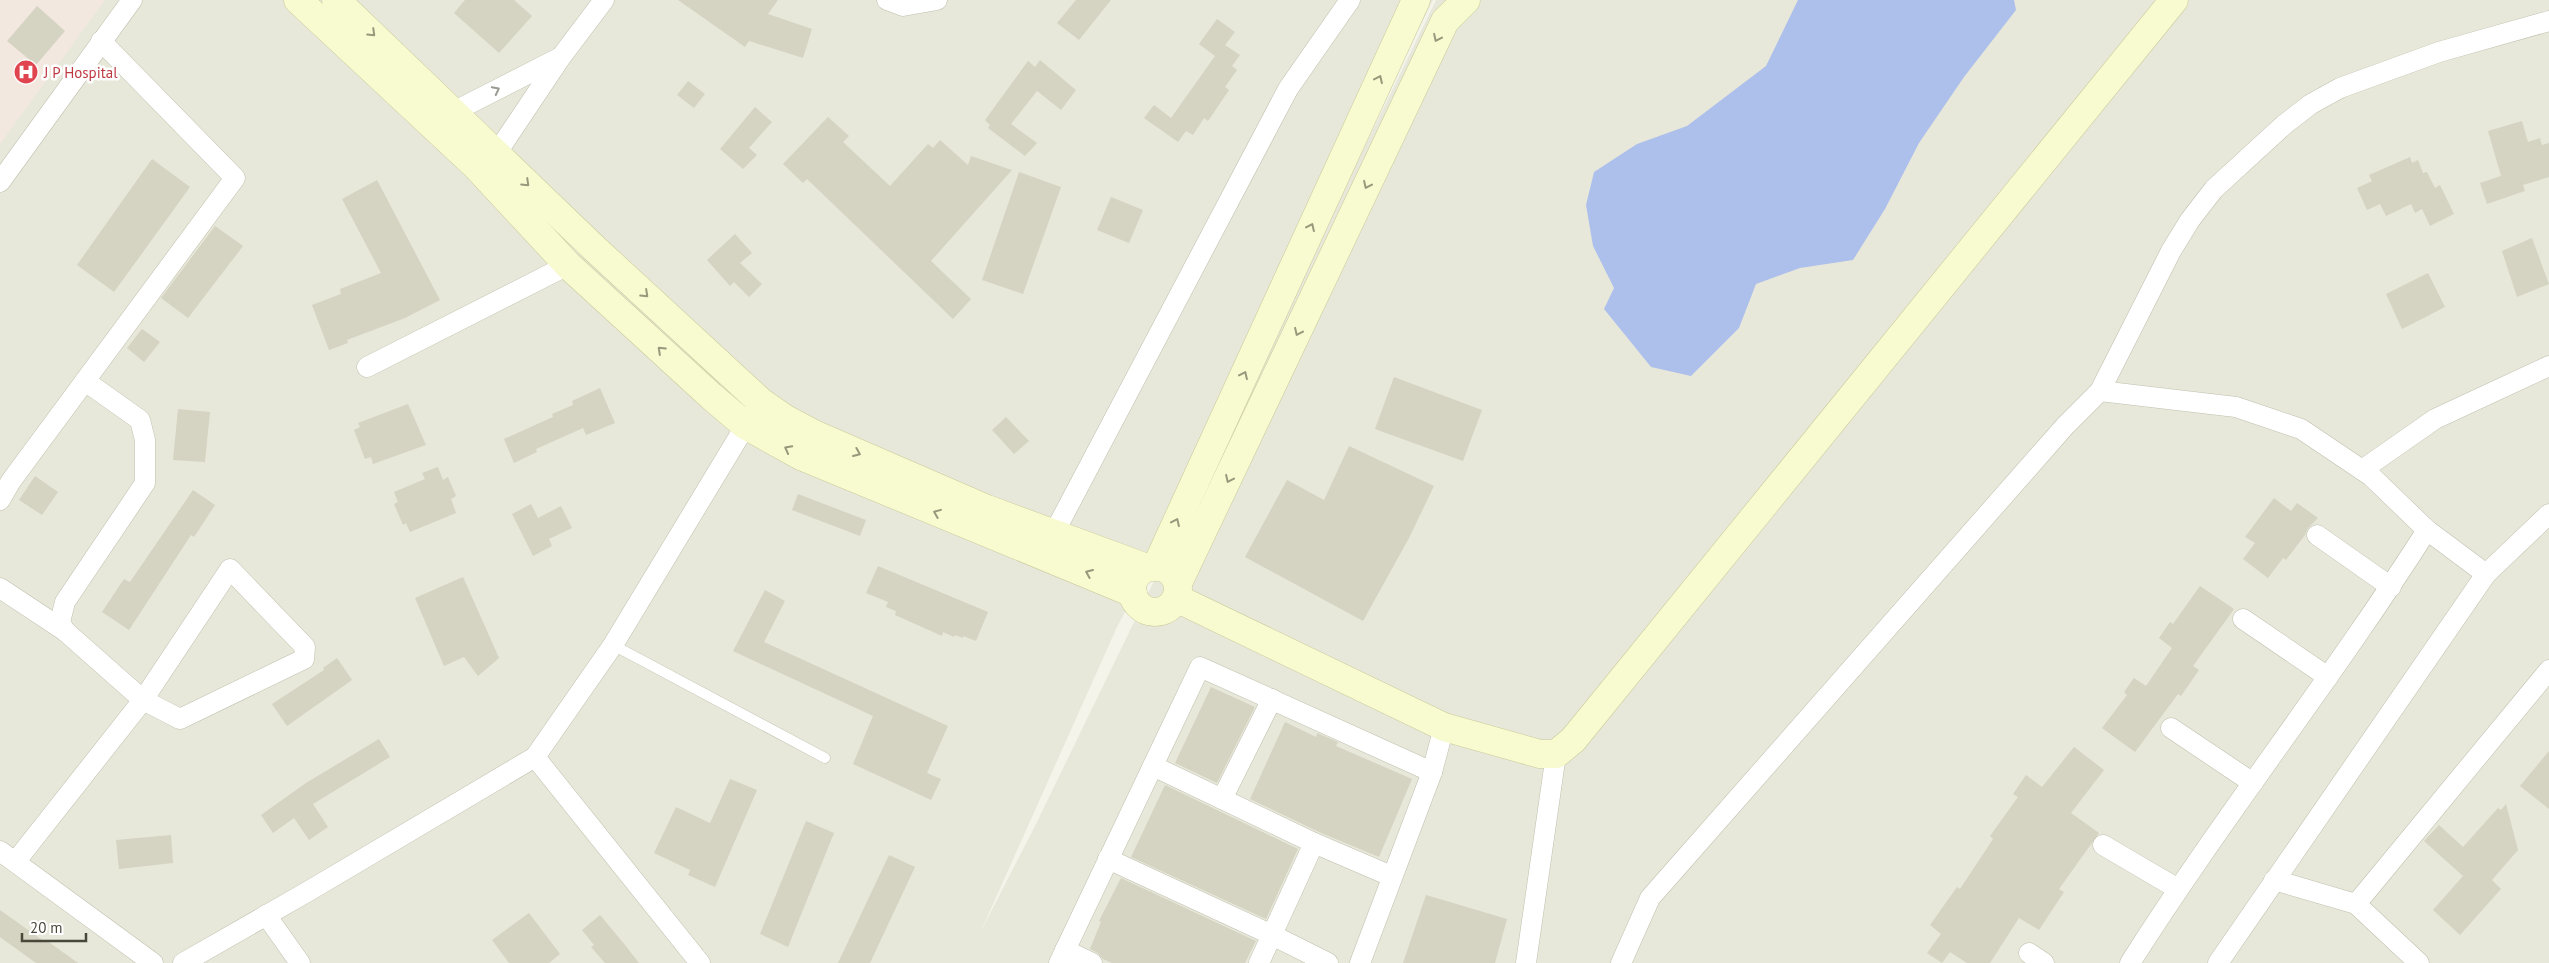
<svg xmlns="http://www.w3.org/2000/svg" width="2549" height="963" viewBox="0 0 2549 963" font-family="'PT Sans',sans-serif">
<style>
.residential{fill:#e8e8da}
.medical{fill:#f3e8e0}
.water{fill:#adbfeb}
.building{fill:#d5d3c1}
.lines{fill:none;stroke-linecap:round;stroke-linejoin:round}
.lane-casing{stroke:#bfbfae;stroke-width:11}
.street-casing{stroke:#bfbfae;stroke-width:21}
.secondary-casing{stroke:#c8ca9b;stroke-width:29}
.lane{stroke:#fff;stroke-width:10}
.street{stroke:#fff;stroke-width:20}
.secondary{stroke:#f8facf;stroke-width:28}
.oneway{stroke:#97987c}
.oneway2{stroke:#9a9a92}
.labels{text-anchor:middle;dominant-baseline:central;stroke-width:5;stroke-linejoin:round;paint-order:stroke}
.health-label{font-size:15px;fill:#be3a42;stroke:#fff;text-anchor:start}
</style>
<rect width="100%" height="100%" fill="#f4f4eb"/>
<polygon class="residential" points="0,0 1433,0 1167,534 1117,627 981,931 1035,826 1436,0 2549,0 2549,963 0,963"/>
<polygon class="medical" points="0,0 105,0 0,144"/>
<polygon class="water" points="1798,0 2014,0 2016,10 1964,77 1919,143 1885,209 1853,260 1800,268 1756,284 1739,328 1691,376 1651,367 1604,309 1614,288 1593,246 1586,205 1594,172 1637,144 1687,126 1766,66"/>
<g class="building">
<polygon points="465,0 514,0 532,16 499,53 454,13"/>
<polygon points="678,0 778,0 768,14 812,29 803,58 749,41 745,47"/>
<polygon points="1076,0 1111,0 1079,40 1057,23"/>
<polygon points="37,6 65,31 36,65 7,41"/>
<polygon points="1217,19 1235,32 1225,45 1240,55 1232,66 1237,70 1225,87 1229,90 1208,121 1204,118 1193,135 1186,131 1178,142 1144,118 1154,105 1171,118 1215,56 1199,44"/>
<polygon points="1040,60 1076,90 1061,110 1037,91 1011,124 1037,143 1025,156 988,128 990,125 985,120 1028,61 1035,67"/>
<polygon points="688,81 705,94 694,108 677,95"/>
<polygon points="755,107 772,122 749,148 757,155 743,169 720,149"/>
<polygon points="828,117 849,136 843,142 890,186 928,144 933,148 940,140 968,165 971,156 1012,170 931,261 971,299 953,319 807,179 803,183 783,164"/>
<polygon points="2522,121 2528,142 2540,138 2542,145 2549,143 2549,177 2523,185 2525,191 2487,204 2480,183 2501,176 2488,131"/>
<polygon points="2410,157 2412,163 2418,160 2423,173 2427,172 2435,188 2440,185 2454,214 2430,226 2422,209 2415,213 2411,204 2386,216 2380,204 2367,210 2357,188 2372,181 2369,175"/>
<polygon points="152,159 190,187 114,292 77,265"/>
<polygon points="1019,172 1061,187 1023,294 982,280"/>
<polygon points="377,180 440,300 405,318 347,340 348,343 329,350 312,305 341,294 340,289 381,273 342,199"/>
<polygon points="1111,197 1143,210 1129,243 1097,230"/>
<polygon points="215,226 243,246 188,318 161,298"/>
<polygon points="735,234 752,253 740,263 762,284 749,297 734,282 730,286 707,260"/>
<polygon points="2532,238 2549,284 2517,297 2502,251"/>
<polygon points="2428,273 2445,307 2402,329 2386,294"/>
<polygon points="142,329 160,342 144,362 127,348"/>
<polygon points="1394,377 1482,410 1463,461 1375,429"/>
<polygon points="600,388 615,423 586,435 583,428 536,449 537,452 514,463 504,439 553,417 552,414 573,405 572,401"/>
<polygon points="408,404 426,445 373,464 371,457 365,459 354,430 360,427 358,423"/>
<polygon points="178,409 210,412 205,462 173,460"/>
<polygon points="1006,417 1029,441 1014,454 992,430"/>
<polygon points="1349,446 1434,486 1409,538 1363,621 1245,557 1287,480 1324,500"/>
<polygon points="438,467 443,480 448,477 456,496 451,499 456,513 410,532 406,523 403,525 394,504 398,502 394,492 425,479 422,473"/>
<polygon points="35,476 58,492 42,515 19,500"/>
<polygon points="193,490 215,505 194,537 191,535 129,630 102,612 124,579 130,582"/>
<polygon points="798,494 866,520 860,536 792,510"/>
<polygon points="2274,498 2291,511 2297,503 2318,518 2308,528 2305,535 2286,560 2283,558 2268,578 2243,559 2255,543 2245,537"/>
<polygon points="531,504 538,518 561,506 572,528 549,539 552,546 533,556 512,514"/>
<polygon points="878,566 988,612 976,641 963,636 963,638 955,635 954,637 943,632 942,636 895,615 896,611 886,607 888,602 866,593"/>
<polygon points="463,577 499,658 478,676 464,657 444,666 415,598"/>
<polygon points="2200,586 2234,609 2193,666 2199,670 2181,696 2178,694 2135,752 2102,728 2127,695 2124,692 2134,678 2146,686 2172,648 2159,638 2170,622 2173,624"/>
<polygon points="765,590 785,601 764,642 948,726 927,773 941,779 931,800 853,764 873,716 733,651"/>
<polygon points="337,658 352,680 287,726 272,704 324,670 323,668"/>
<polygon points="1211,687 1255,707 1217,783 1175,763"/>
<polygon points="1285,722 1316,737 1317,733 1338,742 1336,746 1412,779 1379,857 1319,832 1250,799"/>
<polygon points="379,739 390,757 313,804 328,827 309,840 294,818 273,833 261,815 306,783"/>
<polygon points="2074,747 2104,770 2071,813 2099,833 2059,889 2064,892 2039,930 2019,918 1990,963 1967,963 1950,952 1942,963 1927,953 1941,934 1930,925 1957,887 1960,889 1993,839 1990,836 2018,797 2013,794 2026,775 2042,787"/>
<polygon points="2549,751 2549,809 2520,786"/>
<polygon points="730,779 757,790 715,887 688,875 690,870 654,853 676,807 710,823"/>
<polygon points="1165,785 1298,849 1266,919 1131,857"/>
<polygon points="2506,804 2518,850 2492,880 2501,889 2460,935 2433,910 2463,876 2424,841 2439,825 2463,847 2498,808 2501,810"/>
<polygon points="806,821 834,833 788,947 760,934"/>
<polygon points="171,835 173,863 119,869 116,840"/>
<polygon points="889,855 915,867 870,963 838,963"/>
<polygon points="1121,878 1256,941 1245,963 1112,963 1103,959 1098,953 1090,949 1101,922 1099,921"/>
<polygon points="1426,895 1507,919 1495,963 1403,963"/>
<polygon points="0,910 45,942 46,940 78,963 36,963 0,937"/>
<polygon points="529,913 560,954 549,963 509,963 492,940"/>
<polygon points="600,915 625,945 639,963 605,963 591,947 594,945 582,930"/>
</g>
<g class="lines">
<defs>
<polyline id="lane" points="613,645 825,758"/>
<g id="street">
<polyline points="887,0 903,6 937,0"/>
<polyline points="453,112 559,58"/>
<polyline points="496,154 561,57 604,0"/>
<polyline points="0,182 132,0"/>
<polyline points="367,367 568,265"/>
<polyline points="2100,391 2236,407 2301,429 2371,476 2427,530 2486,574"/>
<polyline points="2362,470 2435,419 2549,366"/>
<polyline points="0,500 11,481 235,178 101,41"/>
<polyline points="1054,533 1288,89 1350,0"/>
<polyline points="2317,535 2391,587"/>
<polyline points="0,588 65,631 143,700 180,719 304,659 305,647 230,569 143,700 16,861"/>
<polyline points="2243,619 2328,677"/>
<polyline points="65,631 60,622 65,602 145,483 145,440 140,420 85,381"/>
<polyline points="2171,728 2253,783"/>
<polyline points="535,757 700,963"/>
<polyline points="1153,766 1314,843 1391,876"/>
<polyline points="1222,799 1272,699"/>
<polyline points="2103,845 2178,889"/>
<polyline points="0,851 153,963"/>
<polyline points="1108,859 1272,935 1328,963"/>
<polyline points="2274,880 2356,904 2419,963"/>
<polyline points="2356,904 2549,670"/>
<polyline points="266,915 300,963"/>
<polyline points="1065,950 1092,963"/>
<polyline points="2029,953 2044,963"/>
<polyline points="183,963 307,892 535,757 613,645 752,415"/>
<polyline points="1059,963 1200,667 1432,772"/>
<polyline points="1259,963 1314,843"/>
<polyline points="1360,963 1432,772 1444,727"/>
<polyline points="1526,963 1556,754"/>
<polyline points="1621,963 1650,898 2065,426 2100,391 2171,251 2190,220 2214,189 2285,124 2311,104 2340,88 2439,52 2549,21"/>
<path d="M2130,963C2224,815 2333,678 2427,530"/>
<polyline points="2218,963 2486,574 2549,514"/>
</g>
<g id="secondary">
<polyline points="298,0 476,166 568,265 711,396 745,425 801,456 1133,593"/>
<polyline points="336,0 594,248 761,402 784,418 814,434 987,509 1147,568"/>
<circle cx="1155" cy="589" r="23"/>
<polyline points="1156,567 1416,0"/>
<polyline points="1178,583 1445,21 1466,0"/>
<polyline points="1176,598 1444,727 1540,754 1556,754 1573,740 2174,0"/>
</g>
</defs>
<use href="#lane" class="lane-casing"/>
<use href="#street" class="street-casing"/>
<use href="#secondary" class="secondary-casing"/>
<use href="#lane" class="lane"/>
<use href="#street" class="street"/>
<use href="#secondary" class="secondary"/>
</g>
<defs><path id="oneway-chevron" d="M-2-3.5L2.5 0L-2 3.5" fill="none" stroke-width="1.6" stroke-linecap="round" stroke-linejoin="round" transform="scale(1.25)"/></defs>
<g class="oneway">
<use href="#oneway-chevron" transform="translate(372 33) rotate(44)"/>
<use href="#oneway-chevron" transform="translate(1437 38) rotate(115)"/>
<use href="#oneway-chevron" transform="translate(1379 79) rotate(-65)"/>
<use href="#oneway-chevron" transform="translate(526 183) rotate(44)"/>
<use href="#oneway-chevron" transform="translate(1367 185) rotate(115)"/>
<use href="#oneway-chevron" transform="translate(1311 227) rotate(-65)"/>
<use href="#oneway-chevron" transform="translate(645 294) rotate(43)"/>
<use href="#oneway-chevron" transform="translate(1298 332) rotate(115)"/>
<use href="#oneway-chevron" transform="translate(661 350) rotate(-137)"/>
<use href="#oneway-chevron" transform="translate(1244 375) rotate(-65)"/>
<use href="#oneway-chevron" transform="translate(788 449) rotate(-152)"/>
<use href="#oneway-chevron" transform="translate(857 453) rotate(23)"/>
<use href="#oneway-chevron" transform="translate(1229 479) rotate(115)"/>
<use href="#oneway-chevron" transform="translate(937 513) rotate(-158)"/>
<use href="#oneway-chevron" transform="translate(1176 522) rotate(-65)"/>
<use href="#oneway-chevron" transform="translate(1089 573) rotate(-157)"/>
</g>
<use class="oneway2" href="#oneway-chevron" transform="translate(496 90) rotate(-27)"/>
<defs>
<symbol id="hospital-disc" viewBox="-11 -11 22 22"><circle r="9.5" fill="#e0444e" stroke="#fff"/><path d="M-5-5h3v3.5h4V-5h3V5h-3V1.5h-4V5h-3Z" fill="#fff"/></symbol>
</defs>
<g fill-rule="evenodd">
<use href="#hospital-disc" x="12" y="58" width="28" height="28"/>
</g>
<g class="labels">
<g class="health-label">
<text x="44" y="72">J P Hospital</text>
</g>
</g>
<path d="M22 933v8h64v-8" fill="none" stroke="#484739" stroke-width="2.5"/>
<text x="30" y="933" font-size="15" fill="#484739" stroke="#ffffff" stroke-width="4" paint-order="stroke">20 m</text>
</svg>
